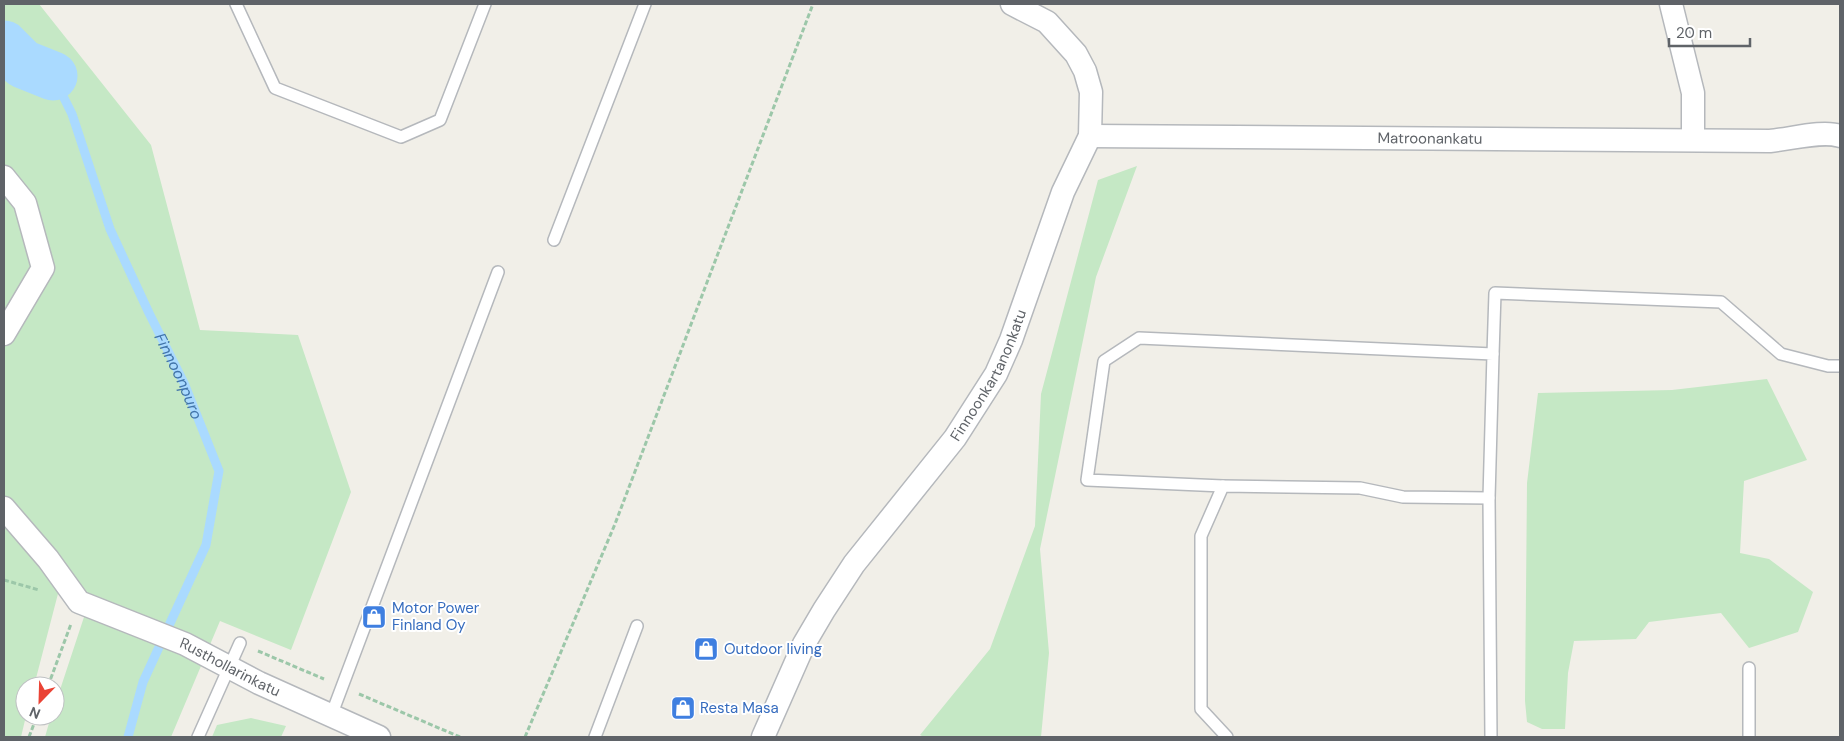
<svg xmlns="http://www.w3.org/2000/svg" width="1844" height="741" viewBox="0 0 1844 741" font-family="'DM Sans',sans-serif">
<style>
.green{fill:#c5e8c5}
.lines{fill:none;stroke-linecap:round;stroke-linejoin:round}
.stream{stroke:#aadaff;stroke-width:9}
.river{stroke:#aadaff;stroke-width:49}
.lane-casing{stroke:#b5b8bc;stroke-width:14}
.street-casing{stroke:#b5b8bc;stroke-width:25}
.path{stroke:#9cc7a9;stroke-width:3;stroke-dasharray:5 2.5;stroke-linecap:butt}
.lane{stroke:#fff;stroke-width:11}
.street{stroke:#fff;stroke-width:22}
.labels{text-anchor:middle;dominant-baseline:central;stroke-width:4;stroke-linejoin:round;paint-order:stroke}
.street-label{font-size:15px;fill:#5f6368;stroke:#fff}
.shop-label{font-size:15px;fill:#366cbe;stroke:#fff;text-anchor:start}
.water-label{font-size:16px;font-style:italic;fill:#4174aa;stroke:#fff}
</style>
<rect width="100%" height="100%" fill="#f1efe8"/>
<g class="green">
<polygon points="4,4 39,4 151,145 200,330 298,335 351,492 291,650 220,621 171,737 45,737 51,716 55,716 55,705 85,614 60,586 34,686 25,686 26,716 21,737 4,737"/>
<polygon points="1137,166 1096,277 1040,549 1049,653 1041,737 924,737 920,735 990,649 1035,526 1041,394 1098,180"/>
<polygon points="1767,379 1807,460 1744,481 1740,553 1769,559 1813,592 1798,632 1749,648 1721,613 1649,622 1636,639 1574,641 1568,673 1565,729 1542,729 1527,722 1525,701 1527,483 1538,393 1672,390"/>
<polygon points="251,718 286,726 281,737 212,737 217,725"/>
</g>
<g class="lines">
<path class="stream" id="s1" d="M53,76L72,114L110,229L149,313L184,383L219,471L206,545L143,682L128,737"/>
<polyline class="river" points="4,45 23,64 53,76"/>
<defs>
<g id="lane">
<polyline points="236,4 275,88 401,137 440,120 485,4"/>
<polyline points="554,240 645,4"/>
<polyline points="1493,354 1495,293 1721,302 1781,354 1828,366 1840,366"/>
<polyline points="1223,486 1087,480 1104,361 1139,338 1493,354 1489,498 1491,737"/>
<polyline points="331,716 498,272"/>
<polyline points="198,737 240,643"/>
<polyline points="595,737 637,626"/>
<polyline points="1227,737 1201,709 1201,536 1223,486 1360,488 1403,497 1489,498"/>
<polyline points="1749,737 1749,668"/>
</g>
<g id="street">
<polyline points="1671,4 1693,93 1693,139"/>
<path id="s2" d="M1090,136L1770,141C1791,139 1823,130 1840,136"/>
<polyline points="4,177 25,203 43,268 4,334"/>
<path id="s3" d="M4,508L48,559L79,602L185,644L259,683L379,737"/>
<path id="s4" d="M763,737L804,644L824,610L854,564L955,438L996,374L1011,340L1063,192L1090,136L1091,92L1085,71L1076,54L1047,22L1012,4"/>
</g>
</defs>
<use href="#lane" class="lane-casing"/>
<use href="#street" class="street-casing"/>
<g class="path">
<polyline points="4,580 39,590"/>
<polyline points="258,651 324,679"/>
<polyline points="48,686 71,624"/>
<polyline points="359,694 460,737"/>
<polyline points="29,737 37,716"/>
<polyline points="525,737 615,524 813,4"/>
</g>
<use href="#lane" class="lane"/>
<use href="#street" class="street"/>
</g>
<defs>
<symbol id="shop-square" viewBox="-11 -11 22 22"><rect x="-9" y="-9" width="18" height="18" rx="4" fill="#3f7fe0" stroke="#fff"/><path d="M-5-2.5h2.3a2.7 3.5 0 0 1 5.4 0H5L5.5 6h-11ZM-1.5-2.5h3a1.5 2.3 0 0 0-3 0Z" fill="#fff"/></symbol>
</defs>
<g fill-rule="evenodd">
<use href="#shop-square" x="360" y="603" width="28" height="28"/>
<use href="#shop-square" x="692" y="635" width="28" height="28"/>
<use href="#shop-square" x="669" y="694" width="28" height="28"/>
</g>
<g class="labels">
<g class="street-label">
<text stroke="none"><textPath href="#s2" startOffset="340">Matroonankatu</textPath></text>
<text stroke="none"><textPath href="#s4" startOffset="429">Finnoonkartanonkatu</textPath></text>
<text stroke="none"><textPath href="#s3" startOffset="285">Rusthollarinkatu</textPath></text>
</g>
<g class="shop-label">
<text x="392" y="608">Motor Power<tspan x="392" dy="17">Finland Oy</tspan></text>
<text x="724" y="649">Outdoor living</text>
<text x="700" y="708">Resta Masa</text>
</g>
<g class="water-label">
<text stroke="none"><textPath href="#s1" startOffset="326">Finnoonpuro</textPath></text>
</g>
</g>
<rect width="1844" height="741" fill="none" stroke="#5f6368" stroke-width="10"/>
<g transform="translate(40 701) rotate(203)"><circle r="24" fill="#ffffff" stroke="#bfc1c3"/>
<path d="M0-4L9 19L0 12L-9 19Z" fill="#ea4335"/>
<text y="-8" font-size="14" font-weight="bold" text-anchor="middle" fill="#5f6368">N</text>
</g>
<path d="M1669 38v8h81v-8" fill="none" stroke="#5f6368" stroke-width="2.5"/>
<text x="1676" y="38" font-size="15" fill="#5f6368" stroke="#ffffff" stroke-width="4" paint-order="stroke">20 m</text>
</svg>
